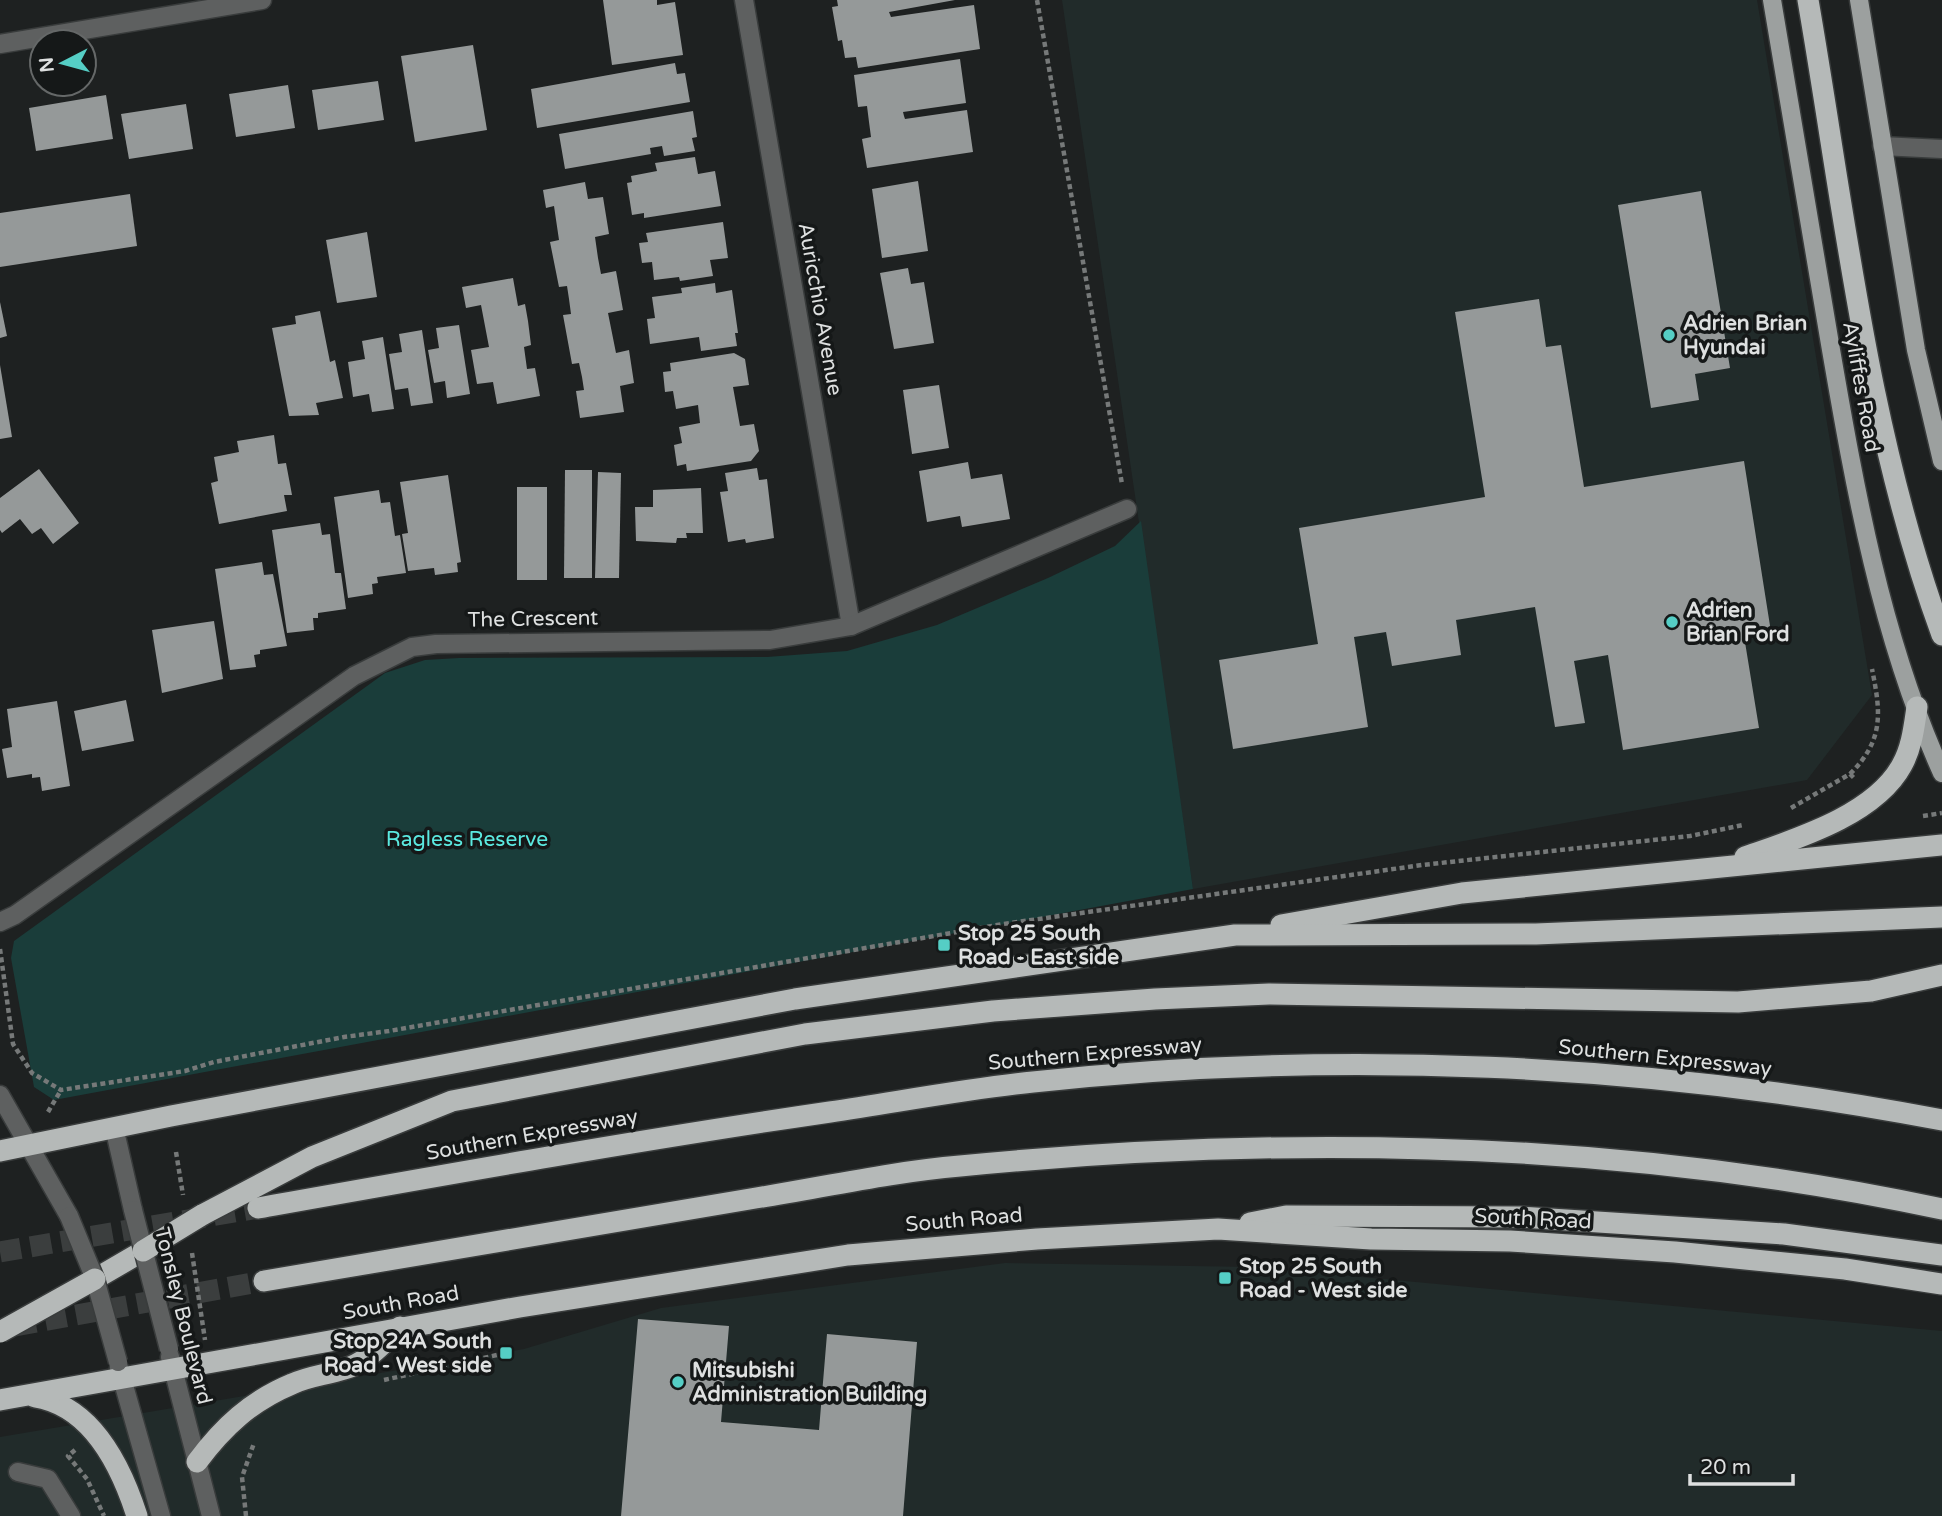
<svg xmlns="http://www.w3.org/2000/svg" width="1942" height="1516" viewBox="0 0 1942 1516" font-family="'Varela Round',sans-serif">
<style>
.built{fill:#212b2a}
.green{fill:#1a3d3a}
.building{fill:#959999}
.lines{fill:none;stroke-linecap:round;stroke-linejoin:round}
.highway-tunnel{stroke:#3b3e3e;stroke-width:21;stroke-dasharray:21 10;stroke-linecap:butt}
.minor-casing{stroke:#393c3c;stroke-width:21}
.major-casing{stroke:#393c3c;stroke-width:21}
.highway-casing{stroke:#393c3c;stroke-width:24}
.path{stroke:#767979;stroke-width:4.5;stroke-dasharray:5 3.5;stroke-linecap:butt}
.minor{stroke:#5e6060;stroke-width:18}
.major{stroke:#9ca09f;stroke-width:18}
.highway{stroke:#b5b9b8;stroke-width:21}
.minor-bridge-casing{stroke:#393c3c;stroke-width:21;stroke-linecap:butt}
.highway-bridge-casing{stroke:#393c3c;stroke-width:24;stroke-linecap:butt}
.path-bridge{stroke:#767979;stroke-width:4.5;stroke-dasharray:5 3.5;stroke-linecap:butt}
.minor-bridge{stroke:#5e6060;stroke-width:18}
.highway-bridge{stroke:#b5b9b8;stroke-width:21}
.poi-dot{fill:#55cec5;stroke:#151818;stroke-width:2.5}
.labels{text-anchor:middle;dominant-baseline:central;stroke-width:7;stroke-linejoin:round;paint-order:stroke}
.street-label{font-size:21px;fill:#dee0e0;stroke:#151818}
.poi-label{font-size:21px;font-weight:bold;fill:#dee0e0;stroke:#151818;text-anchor:start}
.park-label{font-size:21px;fill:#5be9e0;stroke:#151818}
</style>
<rect width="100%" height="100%" fill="#1e2121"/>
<g class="built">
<polygon points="1062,0 1757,0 1872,695 1807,780 1193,889"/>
<polygon points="1005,1263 1254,1267 1942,1331 1942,1516 0,1516 0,1437 524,1349 661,1308"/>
</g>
<polygon class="green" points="1141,521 1193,889 54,1100 34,1087 11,958 14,941 385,673 425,660 459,658 767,657 847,651 937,625 1048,578 1115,546"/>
<g class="building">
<polygon points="603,0 657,0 657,5 675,2 683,55 612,65"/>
<polygon points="837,0 955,0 889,12 891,17 974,5 980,49 858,68 856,57 845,58 842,40 838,41 832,7 838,6"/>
<polygon points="473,45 487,130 415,142 401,56"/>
<polygon points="960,59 966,103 903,112 904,116 905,119 967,110 973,152 867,168 862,139 871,137 869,122 867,106 858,107 854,75"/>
<polygon points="675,63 677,74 685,73 690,102 537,128 531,89"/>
<polygon points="378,81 384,120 318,130 312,90"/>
<polygon points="288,85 295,128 236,137 229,94"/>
<polygon points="106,95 113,139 36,151 29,108"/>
<polygon points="186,104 193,149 129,159 121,114"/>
<polygon points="693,111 697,137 692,138 695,151 664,156 662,146 650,148 651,154 565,169 559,134"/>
<polygon points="695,157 698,174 715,171 721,206 644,218 644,213 632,215 627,183 632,182 631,176 657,171 655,163"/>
<polygon points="918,181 928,251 882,258 872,189"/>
<polygon points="585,182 588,199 603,197 609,234 595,237 598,258 601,274 616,271 623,310 608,313 616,353 629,350 634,383 620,386 624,412 580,418 576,391 584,390 582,377 579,363 572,364 563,315 571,314 569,299 567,286 559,287 550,242 559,240 554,206 546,208 543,190"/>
<polygon points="1701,191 1730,368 1695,374 1699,400 1651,408 1618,205"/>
<polygon points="130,194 137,246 0,267 0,213"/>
<polygon points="723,222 728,258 710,260 713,276 680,281 679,277 654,280 652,262 642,263 639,243 648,242 646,233"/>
<polygon points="367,232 377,297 337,303 326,240"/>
<polygon points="908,268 911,284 924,282 934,343 894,349 880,273"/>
<polygon points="513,278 518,306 525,304 528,321 531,345 524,347 527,369 535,368 540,396 497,404 493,382 477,384 471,350 489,347 481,305 466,308 462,287"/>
<polygon points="715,283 716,293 732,290 738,333 735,333 737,346 701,351 699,337 650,344 647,319 655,318 652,297 682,293 681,288"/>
<polygon points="1539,299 1546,347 1561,345 1584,487 1744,461 1771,632 1744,636 1759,728 1623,750 1608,655 1574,661 1585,723 1555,727 1535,607 1456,620 1461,655 1392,666 1386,632 1354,637 1368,727 1233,749 1219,660 1318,644 1299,528 1485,497 1455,312"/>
<polygon points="0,302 7,336 0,338"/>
<polygon points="320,311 330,362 335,360 343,398 316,403 319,415 289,416 272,328 296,324 295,316"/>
<polygon points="459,325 470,394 447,398 445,381 434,383 428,350 439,348 436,328"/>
<polygon points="422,330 433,403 411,406 408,388 395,390 389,354 402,352 399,334"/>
<polygon points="383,337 394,409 372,412 369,394 353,397 348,362 365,359 362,341"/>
<polygon points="734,353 745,359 749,385 733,387 740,426 754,424 759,451 751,461 687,471 686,464 677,466 674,445 682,443 679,427 700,423 698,405 676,409 673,391 665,392 663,372 671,371 670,363"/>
<polygon points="0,365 12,437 0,439"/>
<polygon points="939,385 949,448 912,454 903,390"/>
<polygon points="274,435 278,464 286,463 292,495 284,495 287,511 219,524 211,483 218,481 214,457 239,452 237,441"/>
<polygon points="968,462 971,479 1002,474 1010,519 962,527 960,516 927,522 919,471"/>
<polygon points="757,468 759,480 767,479 774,538 746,543 745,539 728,542 720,492 728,491 725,473"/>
<polygon points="39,469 79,523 53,544 41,528 32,534 20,519 2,533 0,530 0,498"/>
<polygon points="565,470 592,470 592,578 564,578"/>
<polygon points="598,472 621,473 619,578 595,578"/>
<polygon points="448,475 461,562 457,563 458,572 435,575 434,568 408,571 402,534 408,533 400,482"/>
<rect x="517" y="487" width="30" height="93"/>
<polygon points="701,488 703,533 686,533 687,538 677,538 676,543 636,541 635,507 653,507 653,490"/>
<polygon points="379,490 381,503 390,502 395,536 400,535 406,573 377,577 378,583 372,584 373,594 348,598 334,497"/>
<polygon points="320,523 322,535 330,534 335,573 341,573 346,609 318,613 318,618 313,618 314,630 287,633 272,530"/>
<polygon points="262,562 264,575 273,574 287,646 260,650 260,654 254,655 256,667 230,670 215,569"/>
<polygon points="214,621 223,679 162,693 152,630"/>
<polygon points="126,700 134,741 82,751 74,711"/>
<polygon points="57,701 70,786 42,791 40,777 32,778 32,774 7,778 2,749 12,747 7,709"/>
<polygon points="638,1319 729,1326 721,1422 819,1430 827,1334 917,1342 903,1516 621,1516"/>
</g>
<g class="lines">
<g class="highway-tunnel">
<polyline points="0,1252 258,1208"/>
<polyline points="15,1326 264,1281"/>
</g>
<defs>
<g id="minor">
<polyline points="744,0 851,626"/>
<polyline points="0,44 262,0"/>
<polyline points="1882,146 1942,149"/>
<polyline points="0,922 15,915 354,676 412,647 436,644 770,640 851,626 1127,509"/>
<polyline points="0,1095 69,1216"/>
<polyline points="114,1127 133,1210"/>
<polyline points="170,1357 211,1516"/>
<polyline points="119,1368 161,1516"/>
<polyline points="18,1472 48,1479 71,1516"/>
</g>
<g id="major">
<path d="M1772,0C1791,115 1811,229 1830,344C1855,489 1881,638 1942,773"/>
<polyline points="1859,0 1916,350 1942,461"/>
</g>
<g id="highway">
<path d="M1808,0C1845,214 1867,430 1942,635"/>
<path d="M1745,857C1796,839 1875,815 1902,765C1912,747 1914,727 1917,707"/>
<polyline points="1281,925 1462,893 1942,845"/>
<polyline points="0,1151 171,1116 795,999 1235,935 1536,934 1942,917"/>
<path d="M258,1208C449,1174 639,1140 830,1112C898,1102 965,1089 1033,1082C1335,1049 1644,1063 1942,1120"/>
<polyline points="202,1215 312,1157 452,1101 805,1034 993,1011 1155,999 1269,994 1738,1002 1871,991 1942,975"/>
<polyline points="1250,1223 1286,1216 1521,1217 1784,1234 1942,1255"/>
<polyline points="95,1279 143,1251"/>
<path d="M264,1281C426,1253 588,1225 750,1199C820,1188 890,1172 960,1166C1287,1134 1620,1140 1942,1209"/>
<path d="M35,1397C92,1406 121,1466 137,1516"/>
<polyline points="0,1400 520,1307 848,1255 1037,1239 1218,1229 1371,1239 1510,1241 1675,1252 1845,1269 1942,1284"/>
<path d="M197,1462C223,1427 251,1401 292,1384C309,1376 326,1375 344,1369C367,1363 383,1343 400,1327"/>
</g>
</defs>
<use href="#minor" class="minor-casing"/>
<use href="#major" class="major-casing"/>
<use href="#highway" class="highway-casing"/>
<g class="path">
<polyline points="1037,0 1122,484"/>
<path d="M1850,774C1884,740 1881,713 1872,669"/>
<polyline points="1791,808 1850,774 1855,779"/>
<polyline points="1923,816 1942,813"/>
<polyline points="0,949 13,1044 32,1073 61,1090 185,1071 214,1062 344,1037 389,1031 1003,924 1422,865 1690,836 1743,825"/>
<polyline points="48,1112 61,1090"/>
<polyline points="176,1152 183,1195"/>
<polyline points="384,1380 506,1353"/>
<polyline points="75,1450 68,1456 87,1479 104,1516"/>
<polyline points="246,1516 242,1477 254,1443"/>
</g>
<use href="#minor" class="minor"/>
<use href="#major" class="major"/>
<use href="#highway" class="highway"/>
<defs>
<g id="minor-bridge">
<polyline points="133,1210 169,1349"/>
<polyline points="69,1216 95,1279 118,1362"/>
</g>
<g id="highway-bridge">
<polyline points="143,1251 202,1215"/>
<polyline points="0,1332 95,1279"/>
</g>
</defs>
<use href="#minor-bridge" class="minor-bridge-casing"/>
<use href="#highway-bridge" class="highway-bridge-casing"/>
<polyline class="path-bridge" points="192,1253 205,1340"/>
<use href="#minor-bridge" class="minor-bridge"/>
<use href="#highway-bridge" class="highway-bridge"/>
</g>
<g class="poi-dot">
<circle cx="1669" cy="335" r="7"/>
<circle cx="1672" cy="622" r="7"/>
<rect x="937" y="938" width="14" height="14" rx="3.5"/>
<rect x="1218" y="1271" width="14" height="14" rx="3.5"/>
<rect x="499" y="1346" width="14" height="14" rx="3.5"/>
<circle cx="678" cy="1382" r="7"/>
</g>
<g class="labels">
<g class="street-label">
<text transform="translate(820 309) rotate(80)">Auricchio Avenue</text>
<text transform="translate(1861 387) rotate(80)">Ayliffes Road</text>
<text transform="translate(533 619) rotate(-1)">The Crescent</text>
<text transform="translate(1095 1054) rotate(-5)">Southern Expressway</text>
<text transform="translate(1665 1058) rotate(6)">Southern Expressway</text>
<text transform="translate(532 1135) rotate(-10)">Southern Expressway</text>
<text transform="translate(1533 1219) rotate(3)">South Road</text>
<text transform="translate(964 1220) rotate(-5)">South Road</text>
<text transform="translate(401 1303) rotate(-10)">South Road</text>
<text transform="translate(183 1316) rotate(76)">Tonsley Boulevard</text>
</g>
<g class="poi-label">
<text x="1683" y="323">Adrien Brian<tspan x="1683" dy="24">Hyundai</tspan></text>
<text x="1686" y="610">Adrien<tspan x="1686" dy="24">Brian Ford</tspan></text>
<text x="958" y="933">Stop 25 South<tspan x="958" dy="24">Road - East side</tspan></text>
<text x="1239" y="1266">Stop 25 South<tspan x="1239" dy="24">Road - West side</tspan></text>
<text x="492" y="1341" text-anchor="end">Stop 24A South<tspan x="492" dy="24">Road - West side</tspan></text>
<text x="692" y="1370">Mitsubishi<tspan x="692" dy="24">Administration Building</tspan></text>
</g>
<g class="park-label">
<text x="467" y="839">Ragless Reserve</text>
</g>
</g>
<g transform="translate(63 63) rotate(264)"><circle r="33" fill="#151818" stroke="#656868" stroke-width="2"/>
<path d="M0-5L12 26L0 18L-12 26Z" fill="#55cec5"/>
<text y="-10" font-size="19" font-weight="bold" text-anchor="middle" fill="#dee0e0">N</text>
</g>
<path d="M1690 1474v10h103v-10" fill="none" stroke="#dee0e0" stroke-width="3.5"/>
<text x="1700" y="1474" font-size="21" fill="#dee0e0" stroke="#151818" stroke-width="5" paint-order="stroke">20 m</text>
</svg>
